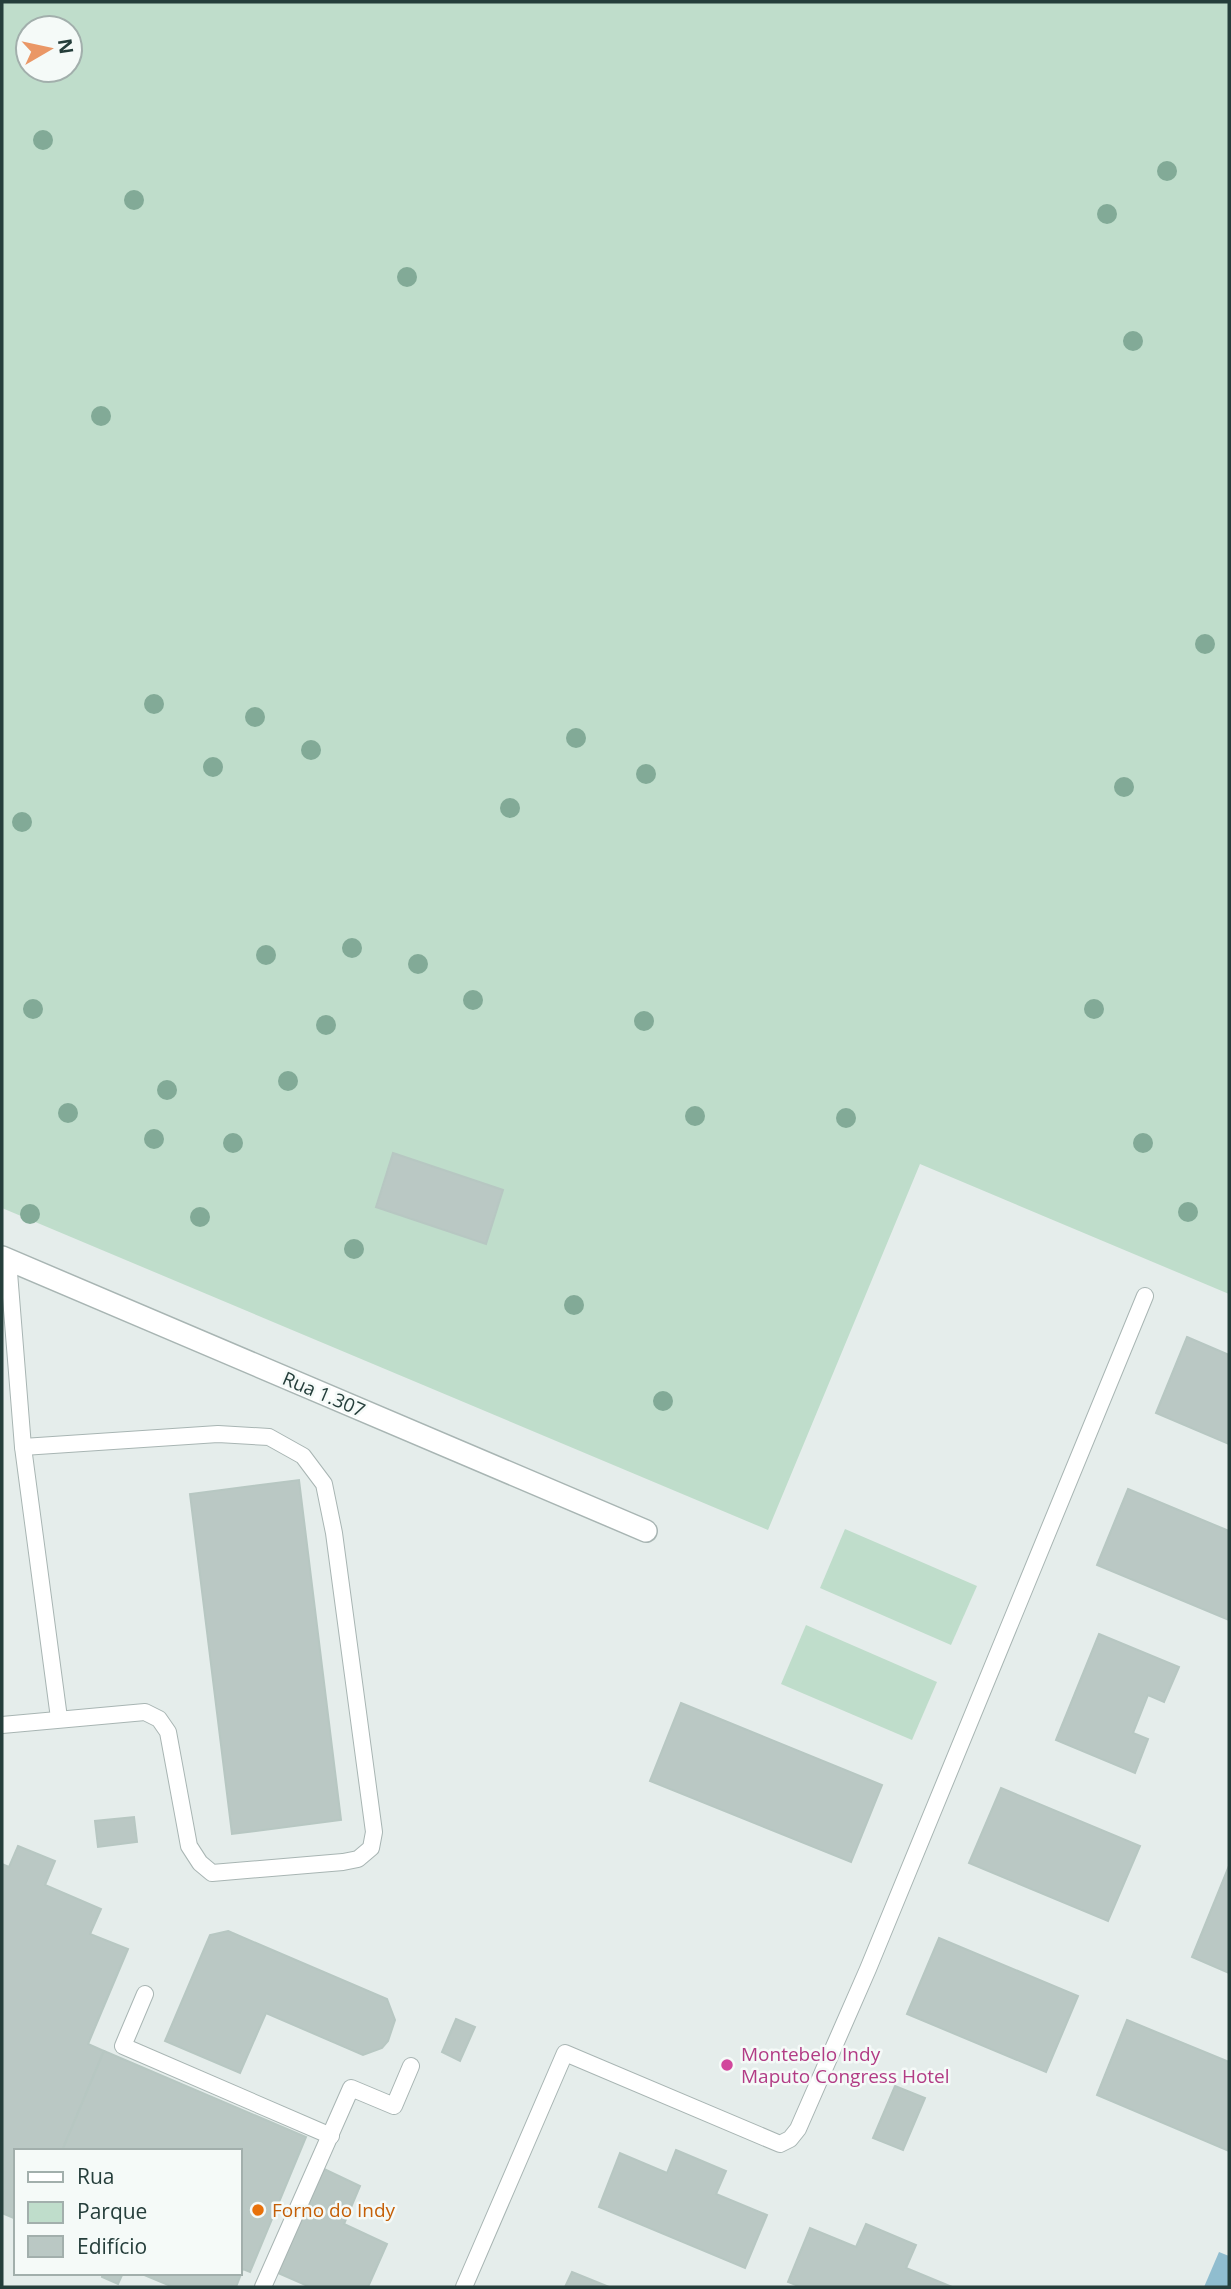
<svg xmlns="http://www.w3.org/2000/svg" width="1231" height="2289" viewBox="0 0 1231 2289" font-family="'Open Sans',sans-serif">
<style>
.green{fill:#bfddcb;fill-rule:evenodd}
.water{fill:#90bdcf}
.building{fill:#bac8c4;stroke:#b7c7c2;stroke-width:2}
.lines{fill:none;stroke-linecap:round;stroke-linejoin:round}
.lane-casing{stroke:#a8b5b3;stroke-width:18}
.street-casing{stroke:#a8b5b3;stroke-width:24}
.lane{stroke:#fff;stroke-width:16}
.street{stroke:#fff;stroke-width:21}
.tree{fill:#82aa97}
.hotel-dot{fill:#d1479c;stroke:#f5faf8;stroke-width:2.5}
.food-dot{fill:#e8710a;stroke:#f5faf8;stroke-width:2.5}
.labels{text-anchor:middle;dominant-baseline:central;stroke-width:5;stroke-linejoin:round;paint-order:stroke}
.street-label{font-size:19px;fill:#253e3b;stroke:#f5faf8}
.hotel-label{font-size:19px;fill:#b23c85;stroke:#f5faf8;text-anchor:start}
.food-label{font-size:19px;fill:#c56008;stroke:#f5faf8;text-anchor:start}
</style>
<rect width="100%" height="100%" fill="#e5edeb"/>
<g class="green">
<path d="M2,2H1229V1294L920,1164L768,1530L2,1208ZM28,28H70V70H28Z"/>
<polygon points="845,1529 977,1586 951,1645 820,1588"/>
<polygon points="806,1625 937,1682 912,1740 781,1684"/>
</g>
<polygon class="water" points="1219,2252 1229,2256 1229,2287 1204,2287"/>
<g class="building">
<polygon points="393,1153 503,1190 486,1244 376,1207"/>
<polygon points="1187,1337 1229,1355 1229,1444 1156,1413"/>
<polygon points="299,1480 341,1820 232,1834 190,1494"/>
<polygon points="1128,1489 1229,1531 1229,1620 1097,1565"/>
<polygon points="1099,1634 1179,1667 1164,1702 1148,1695 1133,1733 1148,1739 1135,1773 1056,1740"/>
<polygon points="681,1703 882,1785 851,1862 650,1781"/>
<polygon points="1001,1788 1140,1846 1108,1921 969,1863"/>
<polygon points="134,1817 137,1842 98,1847 95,1821"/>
<polygon points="18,1846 55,1861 45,1885 101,1909 90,1934 128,1949 88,2044 104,2051 62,2151 16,2151 16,2219 2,2213 2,1864 9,1867"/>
<polygon points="1229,1866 1229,1973 1192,1957"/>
<polygon points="228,1931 387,1999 395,2020 388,2041 382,2048 363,2055 266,2013 240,2073 165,2041 210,1935"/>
<polygon points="939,1938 1078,1996 1046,2072 907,2014"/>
<polygon points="456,2019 475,2027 460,2061 442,2052"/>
<polygon points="1127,2020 1229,2062 1229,2151 1097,2095"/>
<polygon points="104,2051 306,2137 250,2272 243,2269 236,2287 173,2287 142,2274 240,2273 240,2151 62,2151"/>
<polygon points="895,2086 925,2098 903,2150 873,2138"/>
<polygon points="676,2150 726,2171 716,2194 767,2215 745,2268 599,2207 620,2153 667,2173"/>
<polygon points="324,2169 360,2186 344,2224 387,2244 368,2287 310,2287 278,2273"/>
<polygon points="866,2224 916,2245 906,2268 952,2287 801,2287 788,2282 810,2228 856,2247"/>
<polygon points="572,2272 609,2287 565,2287"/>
<polygon points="103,2273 123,2273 118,2284 102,2277"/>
</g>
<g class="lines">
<defs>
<g id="lane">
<polyline points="8,1260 23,1447 59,1718"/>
<polyline points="2,1725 145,1712 159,1719 168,1732 189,1846 200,1863 212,1873 343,1862 358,1859 371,1848 374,1832 334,1533 324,1484 303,1456 269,1437 218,1434 23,1447"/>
<polyline points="145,1994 123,2046 331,2136"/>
<polyline points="263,2287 351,2088 394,2106 411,2066"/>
<polyline points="464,2287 565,2053 780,2144 790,2139 798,2129 868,1969 1145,1296"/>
</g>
<polyline id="street" points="2,1257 646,1531"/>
</defs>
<use href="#lane" class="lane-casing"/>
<use href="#street" class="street-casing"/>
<use href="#lane" class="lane"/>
<use href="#street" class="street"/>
</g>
<g class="tree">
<circle cx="43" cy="140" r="10"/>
<circle cx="1167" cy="171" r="10"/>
<circle cx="134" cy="200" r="10"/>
<circle cx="1107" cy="214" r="10"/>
<circle cx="407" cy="277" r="10"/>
<circle cx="1133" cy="341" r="10"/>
<circle cx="101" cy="416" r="10"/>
<circle cx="1205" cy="644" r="10"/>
<circle cx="154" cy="704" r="10"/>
<circle cx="255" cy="717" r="10"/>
<circle cx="576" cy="738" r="10"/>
<circle cx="311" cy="750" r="10"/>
<circle cx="213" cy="767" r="10"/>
<circle cx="646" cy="774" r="10"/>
<circle cx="1124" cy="787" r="10"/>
<circle cx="510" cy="808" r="10"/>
<circle cx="22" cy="822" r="10"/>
<circle cx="352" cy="948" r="10"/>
<circle cx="266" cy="955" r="10"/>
<circle cx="418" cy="964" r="10"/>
<circle cx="473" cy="1000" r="10"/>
<circle cx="33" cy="1009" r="10"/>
<circle cx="1094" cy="1009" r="10"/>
<circle cx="644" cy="1021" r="10"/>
<circle cx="326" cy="1025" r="10"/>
<circle cx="288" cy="1081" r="10"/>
<circle cx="167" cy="1090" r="10"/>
<circle cx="68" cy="1113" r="10"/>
<circle cx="695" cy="1116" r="10"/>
<circle cx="846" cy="1118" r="10"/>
<circle cx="154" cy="1139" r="10"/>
<circle cx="233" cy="1143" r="10"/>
<circle cx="1143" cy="1143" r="10"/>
<circle cx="1188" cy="1212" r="10"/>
<circle cx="30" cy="1214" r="10"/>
<circle cx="200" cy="1217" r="10"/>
<circle cx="354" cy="1249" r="10"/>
<circle cx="574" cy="1305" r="10"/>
<circle cx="663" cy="1401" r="10"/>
</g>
<circle class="hotel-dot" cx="727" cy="2065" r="7"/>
<circle class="food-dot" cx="258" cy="2210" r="7"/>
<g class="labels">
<g class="street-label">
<text transform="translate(324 1394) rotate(23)">Rua 1.307</text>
</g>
<g class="hotel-label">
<text x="741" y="2054">Montebelo Indy<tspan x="741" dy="22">Maputo Congress Hotel</tspan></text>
</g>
<g class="food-label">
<text x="272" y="2210">Forno do Indy</text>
</g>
</g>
<rect width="1231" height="2289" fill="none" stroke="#253e3b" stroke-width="7"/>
<rect x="14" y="2149" width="228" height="126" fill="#f5faf8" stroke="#a2afac" stroke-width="2"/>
<rect x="28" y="2172" width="35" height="10" fill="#ffffff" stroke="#a2afac" stroke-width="2"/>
<text x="77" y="2184" font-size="21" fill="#253e3b">Rua</text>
<rect x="28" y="2202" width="35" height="21" fill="#bfddcb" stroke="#a2afac" stroke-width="2"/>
<text x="77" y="2219" font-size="21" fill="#253e3b">Parque</text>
<rect x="28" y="2236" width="35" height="21" fill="#bac8c4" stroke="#a2afac" stroke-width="2"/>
<text x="77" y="2254" font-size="21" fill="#253e3b">Edifício</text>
<g transform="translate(49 49) rotate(81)"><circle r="33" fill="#f5faf8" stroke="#a2afac" stroke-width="2"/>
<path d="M0-5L12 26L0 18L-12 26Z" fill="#ea9766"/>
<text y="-10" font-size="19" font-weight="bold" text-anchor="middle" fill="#253e3b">N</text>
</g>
</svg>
